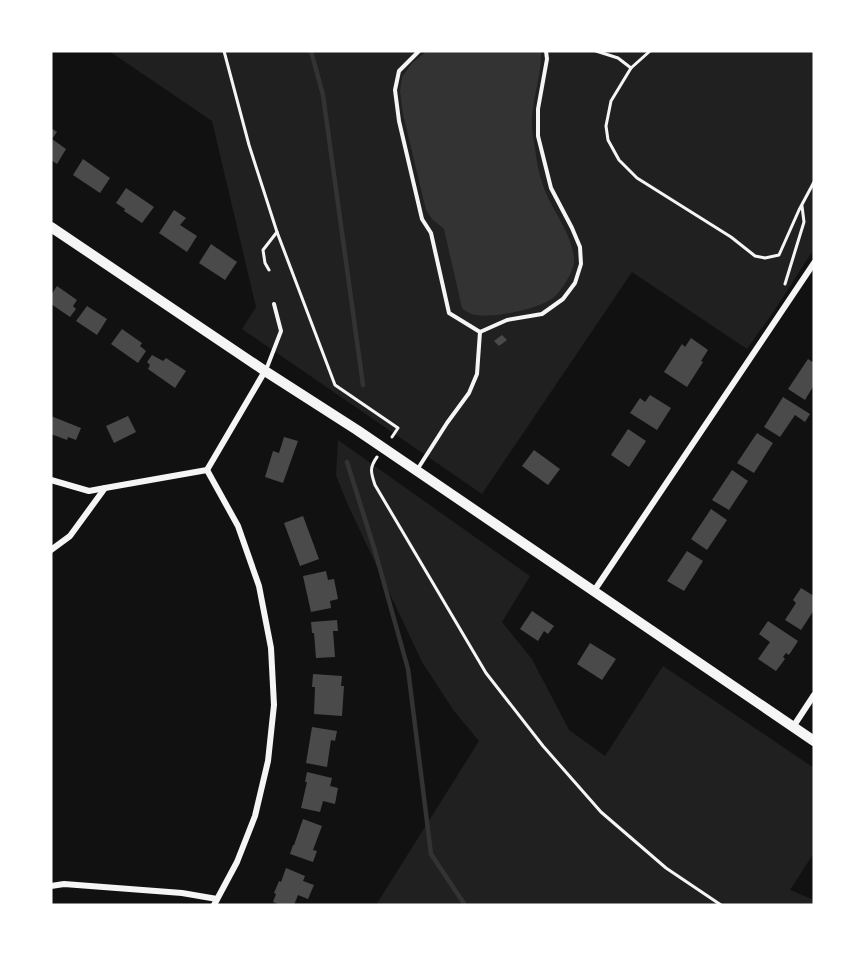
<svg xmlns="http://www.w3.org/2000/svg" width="865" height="956" viewBox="0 0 865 956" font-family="Commissioner,sans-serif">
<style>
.green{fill:#202020}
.water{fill:#333}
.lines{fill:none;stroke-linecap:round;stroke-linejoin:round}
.stream{stroke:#333;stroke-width:4.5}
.building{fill:#4a4a4a}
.path{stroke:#f5f5f5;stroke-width:3}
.service{stroke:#f5f5f5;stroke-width:4}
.minor{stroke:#f5f5f5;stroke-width:6}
.secondary{stroke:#f5f5f5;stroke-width:10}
</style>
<rect width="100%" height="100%" fill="#111"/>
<g class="green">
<polygon points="109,51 814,51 814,249 774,311 747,349 632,272 482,494 242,329 256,307 212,121"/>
<polygon points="338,440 530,576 502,622 532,659 569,730 605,756 663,666 814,768 814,853 790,890 814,900 814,905 376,905 479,741 454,711 422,662 347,503 336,475"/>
</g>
<path class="water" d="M427,51H541C542,80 528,107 533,137C536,152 537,168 542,182C549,208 575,235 574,263C573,272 561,292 553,298C538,309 487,321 469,313C467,312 464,310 462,308L444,229L432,219L426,210L403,114L400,91L402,77L412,63Z"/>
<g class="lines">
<g class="stream">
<polyline points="311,51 323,95 363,385"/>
<polyline points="347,462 375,551 408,669 431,854 465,905"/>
</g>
</g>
<g class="building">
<polygon points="51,128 57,132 52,139 66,149 57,164 51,160"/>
<polygon points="83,159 110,178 100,193 73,175"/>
<polygon points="126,188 154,207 142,223 124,211 125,209 116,203"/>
<polygon points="174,210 186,218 180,225 197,236 187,252 159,233"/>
<polygon points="211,244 237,262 225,280 199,263"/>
<polygon points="57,286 77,300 73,306 76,309 70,317 51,304 51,295"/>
<polygon points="87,306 107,319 97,335 76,321"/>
<polygon points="122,329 142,343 140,346 146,351 138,363 111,344"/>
<polygon points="502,335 507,340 499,346 494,341"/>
<polygon points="691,338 708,350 701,361 703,362 687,387 664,372 682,344 685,347"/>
<polygon points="152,355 163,361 166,358 186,371 175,388 148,369 150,365 147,362"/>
<polygon points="808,359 814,363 814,385 805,400 788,389"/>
<polygon points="650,395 671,408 657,430 630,413 640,398 645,402"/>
<polygon points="783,397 810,414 805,422 795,415 780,437 764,427"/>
<polygon points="51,416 81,428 76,440 68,437 67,440 51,434"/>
<polygon points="128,416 136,432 114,443 106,426"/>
<polygon points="628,429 646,441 629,467 611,455"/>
<polygon points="757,433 773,443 754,473 737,463"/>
<polygon points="284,437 298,441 283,483 265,477 273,451 279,453"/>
<polygon points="534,450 560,469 548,485 522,466"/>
<polygon points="732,470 748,481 729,510 712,500"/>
<polygon points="711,509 727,520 707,550 691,539"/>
<polygon points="303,516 319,559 300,566 284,523"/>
<polygon points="687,551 703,561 684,591 667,581"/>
<polygon points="326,571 328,580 334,579 338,599 330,601 331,608 311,612 303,576"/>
<polygon points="801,588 814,596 814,610 801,630 785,620 796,603 793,600"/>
<polygon points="532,611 554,626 548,634 544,631 538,641 520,629"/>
<polygon points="337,620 338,631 333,631 335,657 316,658 314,633 312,633 311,622"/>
<polygon points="768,621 798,641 789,655 786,653 783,657 785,659 776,671 758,659 770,642 759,634"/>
<polygon points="590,643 616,659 602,680 577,664"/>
<polygon points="313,674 342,676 341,686 344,686 342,716 314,714 315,687 312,687"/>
<polygon points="312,727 337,731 335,741 331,740 327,767 306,763"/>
<polygon points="307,772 332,778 330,786 338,788 335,804 323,801 320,812 301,808 307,782 305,782"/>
<polygon points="303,819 322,826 313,850 317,851 313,862 290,854 293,845 294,845"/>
<polygon points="286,868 305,876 303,881 314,885 308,899 298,895 294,905 281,905 273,902 276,894 274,893 279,881 281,882"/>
</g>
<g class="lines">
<g class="path">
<polyline points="224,51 249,145 277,232 335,385 398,428 392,437"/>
<polyline points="596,51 618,58 631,68"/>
<polyline points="650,51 631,68 611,101 606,126 608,140 619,160 637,178 731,237 755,256 765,258 779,255 799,210 814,182"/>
<polyline points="269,270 265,263 263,250 277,232"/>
<polyline points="785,284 804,222 802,206"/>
<path d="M377,457C369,468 371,473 375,485L486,673L543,746L601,812L666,868L721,905"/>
</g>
<g class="service">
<polyline points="419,51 399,71 395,90 399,121 422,219 431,233 449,313 480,332"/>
<polyline points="480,332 507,320 542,314 563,299 575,283 581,264 580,247 572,228 551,188 538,136 538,109 547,59 546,51"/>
<polyline points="266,370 281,331 274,304"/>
<polyline points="417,470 447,423 469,393 477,374 480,332"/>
</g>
<g class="minor">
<polyline points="207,470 238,526 259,586 271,648 274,705 268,761 255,816 237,862 214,905"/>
<polyline points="51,480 89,491 105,488"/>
<polyline points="51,550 70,536 105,488 207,470 265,371"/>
<polyline points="594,591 814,263"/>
<polyline points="793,727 814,695"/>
<polyline points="51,886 64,884 182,893 217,899"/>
</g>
<polyline class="secondary" points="51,227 265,371 357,430 814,741"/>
</g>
<rect width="865" height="956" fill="none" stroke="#ffffff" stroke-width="105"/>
</svg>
